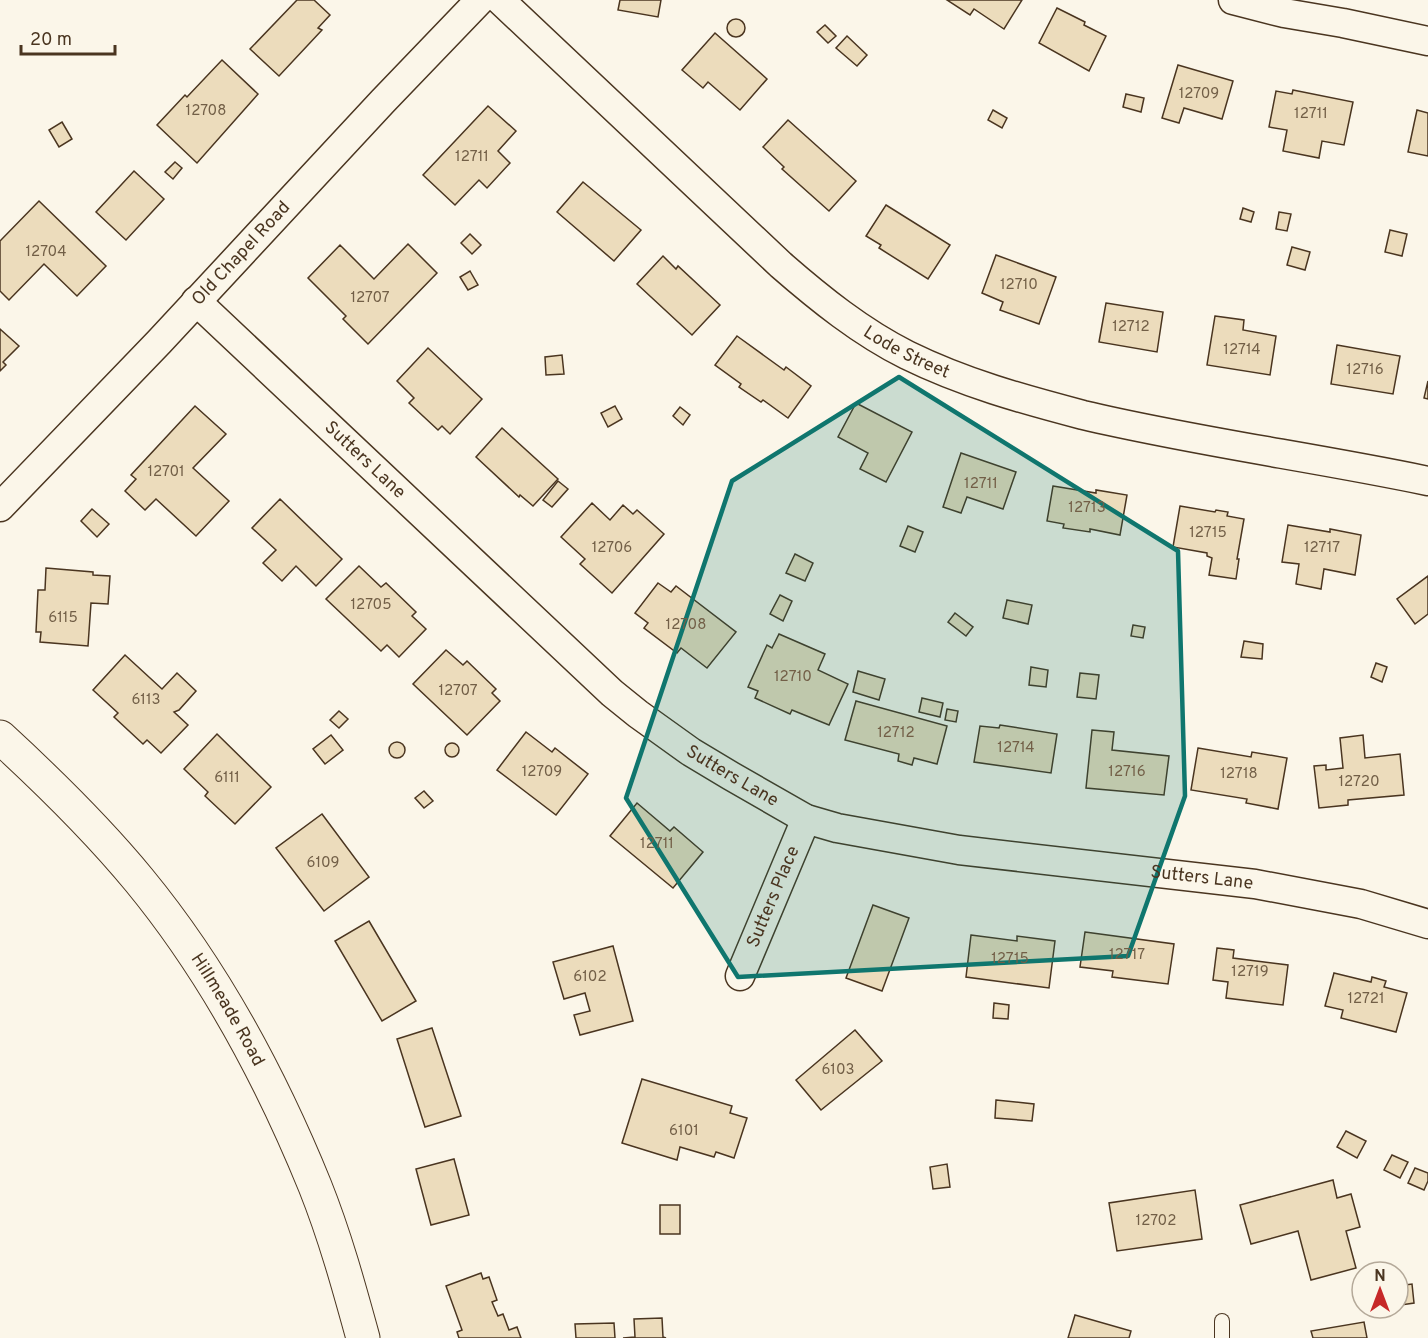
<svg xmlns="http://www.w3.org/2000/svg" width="1428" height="1338" viewBox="0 0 1428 1338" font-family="Overpass,sans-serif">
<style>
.building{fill:#ecdcbc;stroke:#4a3520;stroke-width:1.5}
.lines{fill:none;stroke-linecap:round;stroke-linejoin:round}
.service-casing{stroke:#4a3520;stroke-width:16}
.minor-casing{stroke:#4a3520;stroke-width:31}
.tertiary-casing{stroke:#4a3520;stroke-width:35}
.service{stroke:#fbf6e9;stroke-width:14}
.minor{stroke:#fbf6e9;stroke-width:28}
.tertiary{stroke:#fbf6e9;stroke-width:33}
.marked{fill:#0f766e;fill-opacity:0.2;stroke:#0f766e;stroke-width:4.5;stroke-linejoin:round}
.labels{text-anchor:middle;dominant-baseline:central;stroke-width:4.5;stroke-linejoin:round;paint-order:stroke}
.number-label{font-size:15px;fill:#725f47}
.street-label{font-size:18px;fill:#4a3520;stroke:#fbf6e9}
</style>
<rect width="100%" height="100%" fill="#fbf6e9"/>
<g class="building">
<polygon points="297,0 314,0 330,15 318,28 322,30 279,76 250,49"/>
<polygon points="620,0 661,0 658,17 618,10"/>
<polygon points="947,0 1022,0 1004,29 974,9 970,15"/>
<polygon points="1057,8 1085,22 1084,25 1106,36 1089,71 1039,43"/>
<circle cx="736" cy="28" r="9"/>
<polygon points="825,25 836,36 828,43 817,32"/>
<polygon points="715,33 767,79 740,110 708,82 703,88 682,70"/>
<polygon points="847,36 867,55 857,66 836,48"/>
<polygon points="222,60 258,94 197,163 157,125 185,95 187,97"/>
<polygon points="1178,65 1233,81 1222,119 1184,108 1179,123 1162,118"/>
<polygon points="1293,90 1353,102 1344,145 1322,141 1319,158 1283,151 1287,130 1269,127 1276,91 1292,94"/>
<polygon points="1126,94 1144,98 1141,112 1123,107"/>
<polygon points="488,106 516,131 498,151 510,163 487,188 479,180 455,205 423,175"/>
<polygon points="993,110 1007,118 1002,128 988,120"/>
<polygon points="1417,110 1428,113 1428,156 1408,152"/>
<polygon points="788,120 856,181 829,211 782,169 784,167 763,147"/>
<polygon points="62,122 72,139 59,147 49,130"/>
<polygon points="175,162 182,168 173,179 165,172"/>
<polygon points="134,171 164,199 126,240 96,212"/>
<polygon points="583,182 641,230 614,261 557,212"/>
<polygon points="39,201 106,266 77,296 44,264 9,300 0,291 0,241"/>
<polygon points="886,205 950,245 928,279 879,248 881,245 866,236"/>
<polygon points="1243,208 1254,212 1251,222 1240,219"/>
<polygon points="1279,212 1291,214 1287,231 1276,229"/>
<polygon points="1390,230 1407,234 1402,256 1385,252"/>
<polygon points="470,234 481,245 472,254 461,243"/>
<polygon points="408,244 437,273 368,344 343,319 346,316 308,278 340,245 374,279"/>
<polygon points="1292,247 1310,252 1305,270 1287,265"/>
<polygon points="996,255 1056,277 1039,324 1000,310 1003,302 982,293"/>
<polygon points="663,256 676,269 678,266 720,305 692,335 637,284"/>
<polygon points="470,271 478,285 468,290 460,277"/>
<polygon points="1106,303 1163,312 1157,352 1099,342"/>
<polygon points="1215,316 1244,320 1243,330 1276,336 1270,375 1207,365"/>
<polygon points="0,329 19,346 3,362 6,365 0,371"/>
<polygon points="737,336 784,370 786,367 811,386 788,418 763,400 761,402 739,387 741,384 715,365"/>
<polygon points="1337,345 1400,356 1393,394 1331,384"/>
<polygon points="428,348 482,399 450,434 442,426 438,430 409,403 414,398 397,381"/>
<polygon points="562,355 564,374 546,375 545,357"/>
<polygon points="1428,381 1428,399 1424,398"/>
<polygon points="856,403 912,432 886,482 860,469 868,453 838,437"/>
<polygon points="195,406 226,434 193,468 229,501 196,536 156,499 145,510 125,491 136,479 131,475"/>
<polygon points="615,406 622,419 608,427 601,413"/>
<polygon points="680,407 690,415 683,425 673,416"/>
<polygon points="502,428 558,479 533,506 520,495 519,497 476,457"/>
<polygon points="961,453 1016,472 1003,509 967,497 961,513 943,507"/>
<polygon points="558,481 568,489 552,507 543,500"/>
<polygon points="1053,486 1096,493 1096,490 1127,495 1120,535 1090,529 1090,532 1063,528 1064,524 1047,521"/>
<polygon points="280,499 342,559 316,586 296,566 282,581 263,563 276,550 252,528"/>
<polygon points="592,503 610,520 623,505 633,514 637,510 664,534 612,593 580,564 585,559 561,537"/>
<polygon points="1180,506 1215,512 1216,510 1228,512 1227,516 1244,519 1237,559 1239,559 1236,579 1209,575 1212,558 1207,556 1207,553 1173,547"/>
<polygon points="92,509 109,524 97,537 81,521"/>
<polygon points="1288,525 1330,532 1330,529 1361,535 1355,575 1324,569 1321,589 1296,584 1299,564 1282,562"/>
<polygon points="908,526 923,532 915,552 900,546"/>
<polygon points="795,554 813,563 805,581 786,573"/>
<polygon points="359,566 381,587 386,583 416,612 412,616 426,629 399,657 387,645 381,651 326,599"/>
<polygon points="46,568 93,572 93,575 110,576 108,604 91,603 88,646 40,642 41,632 36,632 38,590 45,590"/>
<polygon points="1428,576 1428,614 1415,624 1397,599"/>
<polygon points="658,583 671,592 676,586 736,632 707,668 681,648 677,653 644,628 648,623 635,613"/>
<polygon points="780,595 792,601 783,621 770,614"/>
<polygon points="1007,600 1032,605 1028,624 1003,618"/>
<polygon points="955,613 973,627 966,636 948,622"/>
<polygon points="1133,625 1145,627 1143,638 1131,636"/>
<polygon points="779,634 825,654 818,670 848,684 829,725 792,710 790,714 755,698 758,691 748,687 767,645 772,648"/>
<polygon points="1244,641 1263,644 1262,659 1241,657"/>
<polygon points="446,650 463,665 467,661 496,689 492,693 500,701 467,735 413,684"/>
<polygon points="125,655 162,689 177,673 196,691 179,710 174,712 188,725 161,753 147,740 143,744 114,717 118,713 93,690"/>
<polygon points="1376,663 1387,667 1382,682 1371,677"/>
<polygon points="1031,667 1048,670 1046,687 1029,685"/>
<polygon points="858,671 885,679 879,700 853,692"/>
<polygon points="1080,673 1099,675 1096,699 1077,697"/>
<polygon points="922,698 943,703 940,717 919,712"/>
<polygon points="856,701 947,726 937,764 914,758 912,765 898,761 899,754 845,740"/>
<polygon points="947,709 958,711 956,722 945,720"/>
<polygon points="339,711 348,719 339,728 330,720"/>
<polygon points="1000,725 1057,734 1051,773 974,762 980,726 999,728"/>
<polygon points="1092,730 1114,732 1112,750 1169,756 1164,795 1086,788"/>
<polygon points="526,732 552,752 555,748 588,774 556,815 497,770"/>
<polygon points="217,734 271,787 235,824 205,796 208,792 184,769"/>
<polygon points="331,735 343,750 325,764 313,749"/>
<polygon points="1363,735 1365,758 1400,754 1404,795 1348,800 1348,805 1319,808 1314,766 1326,765 1326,770 1343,768 1340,738"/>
<circle cx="397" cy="750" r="8"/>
<circle cx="452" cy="750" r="7"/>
<polygon points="1198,748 1251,757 1252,752 1287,758 1278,809 1246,803 1247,799 1191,790"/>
<polygon points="424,791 433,801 424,808 415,798"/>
<polygon points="637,803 670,831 674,827 703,852 673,888 610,836"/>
<polygon points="322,814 369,877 324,911 276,848"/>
<polygon points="873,905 909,918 882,991 846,978"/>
<polygon points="369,921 416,1001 382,1021 335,941"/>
<polygon points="1085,932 1174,944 1168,984 1112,977 1113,971 1080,967"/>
<polygon points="971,935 1017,941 1017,936 1055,941 1049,988 966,977"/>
<polygon points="613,946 633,1021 580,1035 574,1015 590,1011 585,993 564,999 553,962"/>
<polygon points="1217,948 1234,950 1233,958 1288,965 1283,1005 1226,998 1228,982 1213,980"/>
<polygon points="1334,973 1371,982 1372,977 1386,981 1384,987 1407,993 1396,1032 1341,1018 1343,1010 1325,1006"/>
<polygon points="994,1003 1009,1005 1008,1019 993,1018"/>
<polygon points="432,1028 461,1116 425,1127 397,1039"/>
<polygon points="855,1030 882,1061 821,1110 796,1080"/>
<polygon points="642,1079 732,1106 730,1113 747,1118 734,1158 716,1152 714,1157 680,1147 677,1160 622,1143"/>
<polygon points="996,1100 1034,1104 1032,1121 995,1118"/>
<polygon points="1346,1131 1366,1141 1357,1158 1337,1147"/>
<polygon points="1392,1155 1408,1162 1400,1178 1384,1170"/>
<polygon points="454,1159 469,1215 431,1225 416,1169"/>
<polygon points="947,1164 950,1187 933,1189 930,1167"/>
<polygon points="1415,1168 1428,1173 1428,1181 1424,1190 1408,1183"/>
<polygon points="1333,1180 1337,1198 1351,1194 1360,1227 1346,1231 1356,1268 1311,1280 1298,1231 1251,1244 1240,1205"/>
<polygon points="1195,1190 1202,1239 1117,1251 1109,1203"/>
<rect x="660" y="1205" width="20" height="29"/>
<polygon points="481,1273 483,1279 489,1277 497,1300 492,1302 498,1316 503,1314 509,1330 517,1327 521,1338 459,1338 457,1332 462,1330 446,1286"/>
<polygon points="1412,1284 1414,1303 1401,1305 1398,1286"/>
<polygon points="1075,1315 1131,1331 1129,1338 1068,1338"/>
<polygon points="662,1318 663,1337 666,1338 623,1338 635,1337 634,1319"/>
<polygon points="1364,1322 1367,1338 1313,1338 1311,1331"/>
<polygon points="614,1323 615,1338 576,1338 575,1324"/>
</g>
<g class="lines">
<defs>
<polyline id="service" points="1222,1338 1222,1321"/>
<g id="minor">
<path id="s1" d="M500,0L781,265C820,299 861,332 907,355C964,383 1022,399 1083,415C1197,442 1313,457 1428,481"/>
<polyline points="1233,0 1284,13 1343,23 1428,41"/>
<path id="s2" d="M196,301L612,693L638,714L691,752L731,776L806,819L837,828L959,850L1255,884L1361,904L1428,924"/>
<path id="s3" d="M0,507L159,342L383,101L480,0"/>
<path id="s4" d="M740,976L806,819"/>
</g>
<g id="tertiary">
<path id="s5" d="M0,737C49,782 97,829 139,880C214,971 271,1078 315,1186C335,1236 349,1287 363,1338"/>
</g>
</defs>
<use href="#service" class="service-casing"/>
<use href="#minor" class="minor-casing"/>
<use href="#tertiary" class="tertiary-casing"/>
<use href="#service" class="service"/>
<use href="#minor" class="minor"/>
<use href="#tertiary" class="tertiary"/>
</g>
<path class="marked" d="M899,377L1178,551L1185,796L1128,956L738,977L626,798L732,481Z"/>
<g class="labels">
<g class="number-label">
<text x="1199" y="94">12709</text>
<text x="206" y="111">12708</text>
<text x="1311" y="114">12711</text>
<text x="472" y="157">12711</text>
<text x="46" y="252">12704</text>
<text x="1019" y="285">12710</text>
<text x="370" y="298">12707</text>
<text x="1131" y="327">12712</text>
<text x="1242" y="350">12714</text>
<text x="1365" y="370">12716</text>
<text x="166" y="472">12701</text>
<text x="981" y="484">12711</text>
<text x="1087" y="508">12713</text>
<text x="1208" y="533">12715</text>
<text x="612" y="548">12706</text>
<text x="1322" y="548">12717</text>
<text x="371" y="605">12705</text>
<text x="63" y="618">6115</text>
<text x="686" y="625">12708</text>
<text x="793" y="677">12710</text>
<text x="458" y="691">12707</text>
<text x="146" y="700">6113</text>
<text x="896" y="733">12712</text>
<text x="1016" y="748">12714</text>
<text x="542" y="772">12709</text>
<text x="1127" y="772">12716</text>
<text x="1239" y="774">12718</text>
<text x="227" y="778">6111</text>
<text x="1359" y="782">12720</text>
<text x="657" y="844">12711</text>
<text x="323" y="863">6109</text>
<text x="1127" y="955">12717</text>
<text x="1010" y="959">12715</text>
<text x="1250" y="972">12719</text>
<text x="590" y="977">6102</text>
<text x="1366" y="999">12721</text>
<text x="838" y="1070">6103</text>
<text x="684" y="1131">6101</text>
<text x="1156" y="1221">12702</text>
</g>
<g class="street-label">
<text stroke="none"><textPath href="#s3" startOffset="350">Old Chapel Road</textPath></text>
<text stroke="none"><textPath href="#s1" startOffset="540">Lode Street</textPath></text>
<text stroke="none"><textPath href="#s2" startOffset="232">Sutters Lane</textPath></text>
<text stroke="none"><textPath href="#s2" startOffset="718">Sutters Lane</textPath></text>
<text stroke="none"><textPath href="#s2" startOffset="1204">Sutters Lane</textPath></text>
<text stroke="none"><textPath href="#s4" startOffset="86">Sutters Place</textPath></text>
<text stroke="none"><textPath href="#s5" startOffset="357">Hillmeade Road</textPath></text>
</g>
</g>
<g transform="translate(1380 1290)"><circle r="28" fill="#fbf6e9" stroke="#b4a999" stroke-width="1.5"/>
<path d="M0-4.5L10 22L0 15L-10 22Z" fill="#c62828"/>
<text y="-9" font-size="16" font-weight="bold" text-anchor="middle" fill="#4a3520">N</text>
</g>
<path d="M21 45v9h94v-9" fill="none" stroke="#4a3520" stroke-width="3"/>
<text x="30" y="45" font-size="18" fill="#4a3520" stroke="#fbf6e9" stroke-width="4.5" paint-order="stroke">20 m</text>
</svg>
